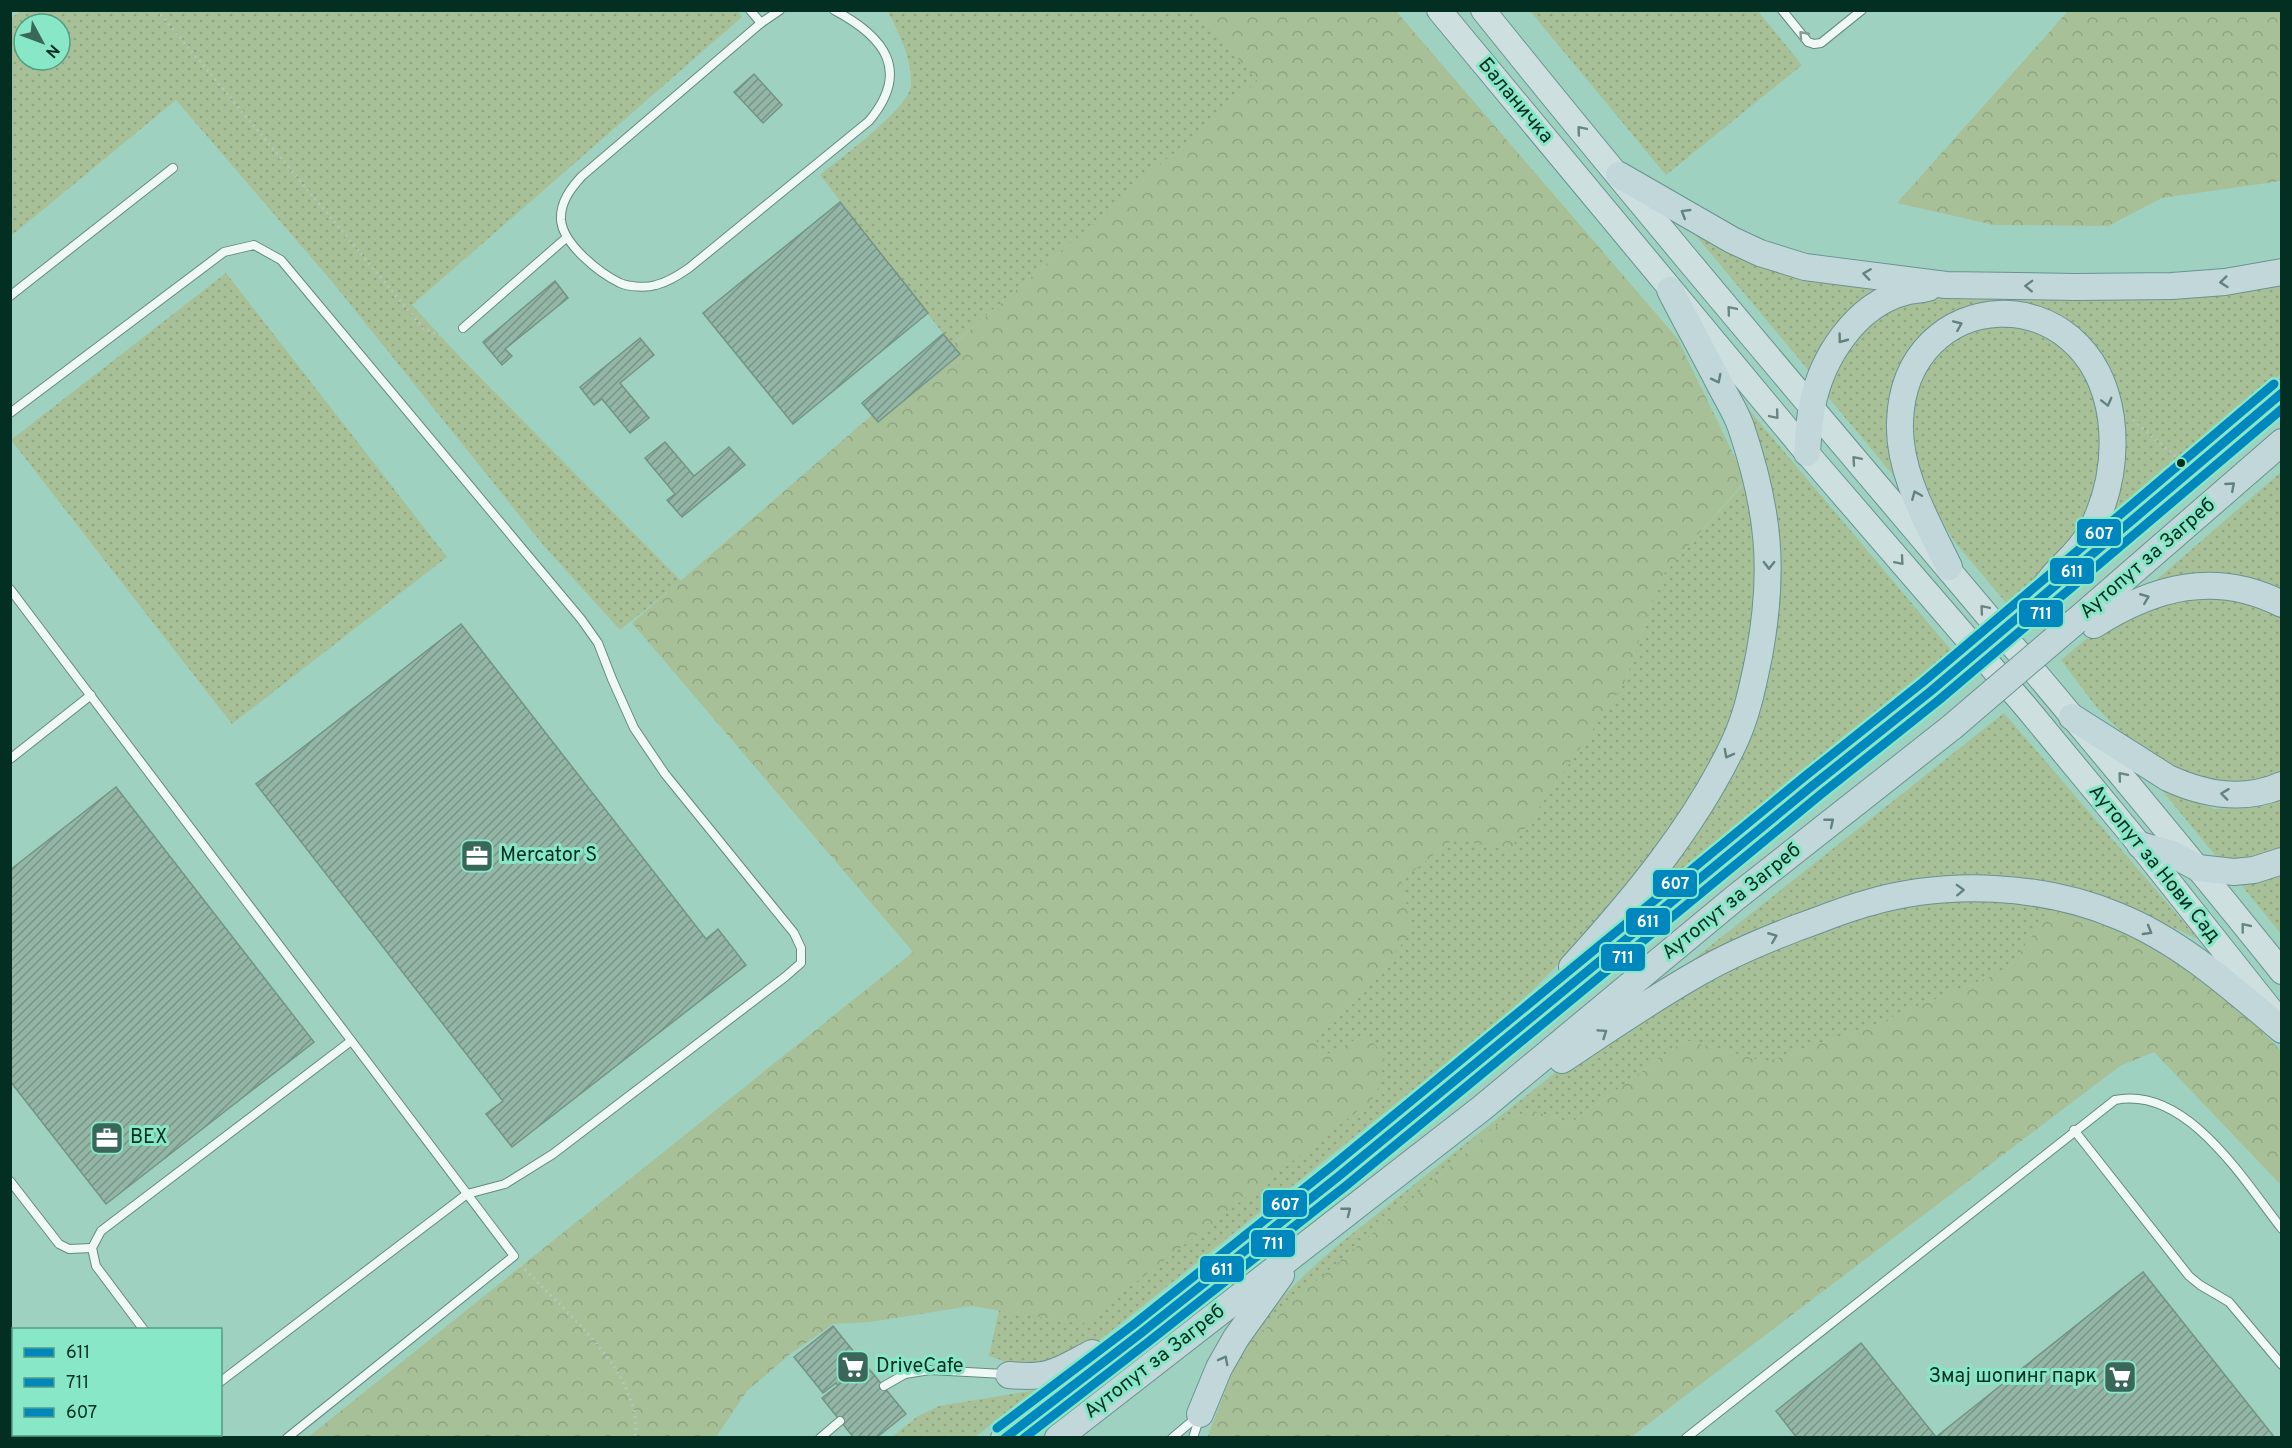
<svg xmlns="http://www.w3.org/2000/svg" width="2292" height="1448" viewBox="0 0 2292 1448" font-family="Overpass,sans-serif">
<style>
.grass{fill:url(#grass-dots);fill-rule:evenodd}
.forest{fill:url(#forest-crowns)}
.building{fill:url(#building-hatch);stroke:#719584;stroke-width:1.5}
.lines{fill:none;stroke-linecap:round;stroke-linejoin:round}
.service-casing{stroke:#658a7f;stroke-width:10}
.primary-casing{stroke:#689391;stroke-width:26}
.trunk-casing{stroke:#689391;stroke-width:28}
.path{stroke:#b8c7c2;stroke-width:3;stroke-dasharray:1.5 4.5;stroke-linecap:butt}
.service{stroke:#f0f8f6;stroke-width:8}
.primary{stroke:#cedfe0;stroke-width:24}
.trunk{stroke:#c2d7da;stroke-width:26}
.trunk-bridge-casing{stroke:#689391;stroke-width:28;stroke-linecap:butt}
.trunk-bridge{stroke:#c2d7da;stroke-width:26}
.bus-1-casing{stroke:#88e7c7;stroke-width:14}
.bus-2-casing{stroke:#88e7c7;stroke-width:14}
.bus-3-casing{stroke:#88e7c7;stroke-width:14}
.bus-1{stroke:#0088be;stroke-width:9}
.bus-2{stroke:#0088be;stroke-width:9}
.bus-3{stroke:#0088be;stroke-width:9}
.oneway{stroke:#859d97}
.oneway2{stroke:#688681}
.oneway3{stroke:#62827e}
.bus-dot{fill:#032e22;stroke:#88e7c7;stroke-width:2}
.labels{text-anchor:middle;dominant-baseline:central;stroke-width:6;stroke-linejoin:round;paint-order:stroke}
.street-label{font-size:20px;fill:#032e22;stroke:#88e7c7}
.poi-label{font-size:20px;fill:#032e22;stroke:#88e7c7;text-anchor:start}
.line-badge{stroke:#88e7c7;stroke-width:2}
.badge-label{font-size:16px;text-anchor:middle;font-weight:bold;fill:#fff}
</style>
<defs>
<pattern id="grass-dots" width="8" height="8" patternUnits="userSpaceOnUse" patternTransform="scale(1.5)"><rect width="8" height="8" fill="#a8c097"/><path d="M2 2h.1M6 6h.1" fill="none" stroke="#8fa582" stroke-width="1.8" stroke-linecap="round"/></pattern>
<pattern id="forest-crowns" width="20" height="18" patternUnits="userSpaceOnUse" patternTransform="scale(1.5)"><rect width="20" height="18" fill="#a8c097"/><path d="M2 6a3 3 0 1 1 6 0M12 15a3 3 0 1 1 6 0" fill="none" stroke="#8fa582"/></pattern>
<pattern id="building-hatch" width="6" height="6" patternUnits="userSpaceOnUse" patternTransform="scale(1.5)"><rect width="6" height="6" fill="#94b6a6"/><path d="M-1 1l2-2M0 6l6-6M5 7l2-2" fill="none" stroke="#779487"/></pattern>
</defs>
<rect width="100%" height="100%" fill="#9ed1c0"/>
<g class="grass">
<path d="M737,10L742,17L412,305L460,357L681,581L620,630L544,546L334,284L176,100L11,236L10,19L21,11ZM24,24H60V60H24Z"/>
<path d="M888,11H1198L1258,81L952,345L820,175C839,159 910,108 911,85C912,58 899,34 888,11Z"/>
<polygon points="1530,11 1758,11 1802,65 1666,175"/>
<polygon points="1686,224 1893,290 1810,372"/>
<polygon points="226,273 447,557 232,724 11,440"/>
<polygon points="2281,281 2281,374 2096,535 2108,373 2090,342 2054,315 1933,330 1898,481 1823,391 1854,333 1894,308 1919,301 1949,297"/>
<polygon points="2017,324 2049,336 2083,369 2103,429 2096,497 2082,531 2035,585 2007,604 1954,541 1932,504 1919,476 1909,422 1923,368 1941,346 1965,332"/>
<polygon points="1744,404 1951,650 1624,919 1646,895 1771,649"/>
<polygon points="2281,472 2281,596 2213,582 2155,581"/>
<polygon points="1748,479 1761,598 1731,729 1700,788 1658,849 1572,950 1532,991 1488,1030 1076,1359 1019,1366 989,1356 999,1310 1082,1324 1365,1035 1320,1058 1316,1039 1365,992 1401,881 1453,839 1624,684 1662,576"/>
<polygon points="2224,595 2281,615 2281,776 2244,788 2177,773 2126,737 2097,708 2061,660 2104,624 2139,606"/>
<polygon points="2004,713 2198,939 2137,911 1982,879 1680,970"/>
<polygon points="2160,788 2214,809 2265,806 2281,798 2281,852 2224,866"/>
<polygon points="2281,872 2281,934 2239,882"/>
<path d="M1941,897L2053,903L2051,911L2006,970L1866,1028L1766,1062L1685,1040L1571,1123L1531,1110L1500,1123L1291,1303L1264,1330L1257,1327C1281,1296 1309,1270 1338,1245L1585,1049L1725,966L1869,911Z"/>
<polygon points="1036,1390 975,1437 892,1437 918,1416 939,1406"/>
</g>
<g class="forest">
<polygon points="1198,11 1396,11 1677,338 1746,480 1662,576 1624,684 1510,850 1453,839 1401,881 1413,929 1365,992 1316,1039 1320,1058 1365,1035 1384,1054 1381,1082 1372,1100 1082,1324 971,1306 870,1322 833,1324 789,1355 747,1391 716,1437 532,1438 528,1435 524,1438 307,1438 913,952 632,623 1257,81"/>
<polygon points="2068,11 2281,11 2281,181 2162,198 2108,226 1994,225 1897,203"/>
<polygon points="2053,903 2161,944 2222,989 2281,1051 2281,1185 2154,1052 2120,1066 1631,1437 1207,1438 1236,1363 1257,1327 1264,1330 1291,1303 1500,1123 1531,1110 1571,1123 1685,1040 1766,1062 1866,1028 2006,970 2051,911"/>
</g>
<g class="building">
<polygon points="754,74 782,105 763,123 734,92"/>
<polygon points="840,202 928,313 793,424 703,313"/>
<polygon points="555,281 568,298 505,349 512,356 502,365 483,342"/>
<polygon points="943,334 960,354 878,422 862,403"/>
<polygon points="640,338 654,355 620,383 649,418 630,433 602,399 594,405 580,387"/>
<polygon points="665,442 694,476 729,447 745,465 682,517 667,500 675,494 645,458"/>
<polygon points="461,624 706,939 718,929 746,965 512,1147 486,1114 503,1101 256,784"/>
<polygon points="116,787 314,1042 106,1204 10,1081 10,870"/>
<polygon points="2143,1272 2275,1438 1797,1438 1776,1411 1861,1343 1936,1437"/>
<polygon points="833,1326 862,1362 847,1374 849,1377 838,1386 836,1383 823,1393 794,1357"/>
<polygon points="865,1364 906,1414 876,1438 854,1438 822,1398"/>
</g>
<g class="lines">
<defs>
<g id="service">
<polyline points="750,10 761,23"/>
<path d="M780,10L761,23L582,176C571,188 560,202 561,220C563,244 599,273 620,283C629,287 646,288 656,285C668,282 679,275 689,268L869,121C911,71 885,37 834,10"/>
<polyline points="1782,10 1808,42 1814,44 1821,43 1862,10"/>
<polyline points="10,296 173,168"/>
<polyline points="463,328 566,238"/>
<polyline points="10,413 224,252 254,245 281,260 581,619 598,643 612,679 634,728 665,774 794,933 801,948 801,963 785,977 553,1154 505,1184 467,1194 220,1382"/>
<polyline points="10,589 514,1256 287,1438"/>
<polyline points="10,759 91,695"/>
<polyline points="2074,1130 2189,1276 2200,1285 2229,1302 2282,1365"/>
<polyline points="10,1181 59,1244 69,1249 92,1248"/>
<polyline points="144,1330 96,1266 92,1248 101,1231 351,1041"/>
<polyline points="884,1386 905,1374 930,1370 1004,1374"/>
<polyline points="820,1438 840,1421"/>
<polyline points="1172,1438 1197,1417"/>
<polyline points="1193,1438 1200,1416"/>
<path d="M1686,1438L2115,1100C2187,1085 2244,1181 2282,1229"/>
</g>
<g id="primary">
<polyline points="1439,10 1807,453 2026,707 2140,845 2278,1019"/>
<path d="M1483,10C1744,336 2021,647 2282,972"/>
</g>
<g id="trunk">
<polyline points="1619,175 1732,240 1760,253 1805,267 1946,285 2076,287 2172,286 2225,282 2282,272"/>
<path d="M1807,453C1808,438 1809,422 1812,407C1821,359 1855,305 1905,292C1912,290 1920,290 1928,288"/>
<path d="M1949,567C1928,523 1898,473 1900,422C1904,284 2090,273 2111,418C2116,458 2109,497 2090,533C2081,549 2067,561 2055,574C2043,588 2032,603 2021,617"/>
<polyline points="2078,567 2282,393"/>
<polyline points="2076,621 2282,442"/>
<path d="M2094,625C2154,587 2215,570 2282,604"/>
<path d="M2072,717L2168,778C2205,795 2243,802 2282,785"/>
<polyline points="2140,845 2172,854 2198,868 2234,872 2254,870 2282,861"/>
<path d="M1572,967C1633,900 1695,826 1734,743C1747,716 1753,685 1759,656C1775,570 1769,510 1741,427C1736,412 1726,397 1719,383C1703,352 1686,321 1670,290"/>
<path d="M1562,1060C1607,1030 1652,999 1700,972C1731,954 1765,940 1799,927C1822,919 1845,909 1868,903C1947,880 2042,884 2118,916C2180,941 2231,987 2282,1030"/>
<path d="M1009,1375C1050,1379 1058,1371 1092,1353"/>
<polyline points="1200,1414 1219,1368 1236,1338 1281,1275"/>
<path d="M1004,1438C1116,1352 1228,1265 1338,1176C1537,1016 1732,850 1931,691"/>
<polyline points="1058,1438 1482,1108 1735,898 1952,727"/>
</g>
</defs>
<use href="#service" class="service-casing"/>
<use href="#primary" class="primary-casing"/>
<use href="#trunk" class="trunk-casing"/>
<g class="path">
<polyline points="157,10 423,328 444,338 453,333"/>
<polyline points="2133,420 2176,457"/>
<path d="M521,1265C560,1308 645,1374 635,1438"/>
</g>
<use href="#service" class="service"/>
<use href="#primary" class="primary"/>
<use href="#trunk" class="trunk"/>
<defs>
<g id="trunk-bridge">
<polyline points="1931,691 2021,617"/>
<polyline points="1952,727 2076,621"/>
</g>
</defs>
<use href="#trunk-bridge" class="trunk-bridge-casing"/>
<use href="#trunk-bridge" class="trunk-bridge"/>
<defs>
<polyline id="bus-1" points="1005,1438 1140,1334 1339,1176 1812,786 1931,691 2282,393"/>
<polyline id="bus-2" points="1024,1438 1147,1343 1347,1185 1820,795 1939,700 2282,409"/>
<polyline id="bus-3" points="997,1428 1133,1325 1331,1167 1804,777 1923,682 2274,384"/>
</defs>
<use href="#bus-1" class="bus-1-casing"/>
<use href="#bus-2" class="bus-2-casing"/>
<use href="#bus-3" class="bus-3-casing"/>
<use href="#bus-1" class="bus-1"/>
<use href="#bus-2" class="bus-2"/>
<use href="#bus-3" class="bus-3"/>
</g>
<defs><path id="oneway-chevron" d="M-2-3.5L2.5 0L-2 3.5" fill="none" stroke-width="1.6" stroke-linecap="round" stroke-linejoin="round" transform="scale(1.5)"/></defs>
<use class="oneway" href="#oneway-chevron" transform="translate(1803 35) rotate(-132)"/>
<g class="oneway2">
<use href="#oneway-chevron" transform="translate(1581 130) rotate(-130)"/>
<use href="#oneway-chevron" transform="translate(1731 310) rotate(-130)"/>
<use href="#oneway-chevron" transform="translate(1775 415) rotate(50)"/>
<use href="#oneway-chevron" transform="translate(1856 460) rotate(-131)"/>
<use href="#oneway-chevron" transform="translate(1900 561) rotate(49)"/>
<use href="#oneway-chevron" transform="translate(1984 609) rotate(-130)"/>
<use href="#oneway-chevron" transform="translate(2122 776) rotate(-130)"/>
<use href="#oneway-chevron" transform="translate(2245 927) rotate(-129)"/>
</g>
<g class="oneway3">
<use href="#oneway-chevron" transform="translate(1685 213) rotate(-149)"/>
<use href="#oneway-chevron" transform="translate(1867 274) rotate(-172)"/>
<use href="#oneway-chevron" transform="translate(2224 282) rotate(174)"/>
<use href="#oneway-chevron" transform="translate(2029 286) rotate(-178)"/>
<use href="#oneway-chevron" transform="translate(1958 325) rotate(-23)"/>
<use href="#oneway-chevron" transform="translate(1842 339) rotate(127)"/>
<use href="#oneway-chevron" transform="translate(1717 379) rotate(63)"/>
<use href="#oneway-chevron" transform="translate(2107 402) rotate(76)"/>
<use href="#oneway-chevron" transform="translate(2231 486) rotate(-41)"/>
<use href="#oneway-chevron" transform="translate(1916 495) rotate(-112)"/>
<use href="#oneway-chevron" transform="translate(1769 565) rotate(91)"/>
<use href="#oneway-chevron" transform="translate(2145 598) rotate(-22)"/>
<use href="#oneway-chevron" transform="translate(1728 754) rotate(118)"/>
<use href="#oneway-chevron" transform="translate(2225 794) rotate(-173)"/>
<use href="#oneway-chevron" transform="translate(1830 822) rotate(-39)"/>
<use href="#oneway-chevron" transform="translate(1960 890) rotate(-2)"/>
<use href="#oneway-chevron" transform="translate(2148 931) rotate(30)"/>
<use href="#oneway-chevron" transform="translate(1773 937) rotate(-22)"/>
<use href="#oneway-chevron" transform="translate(1603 1033) rotate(-34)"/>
<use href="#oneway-chevron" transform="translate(1347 1211) rotate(-38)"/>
<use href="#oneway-chevron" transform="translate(1224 1360) rotate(-62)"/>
</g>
<defs>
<symbol id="office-square" viewBox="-11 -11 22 22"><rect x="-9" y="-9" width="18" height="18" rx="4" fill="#396759" stroke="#88e7c7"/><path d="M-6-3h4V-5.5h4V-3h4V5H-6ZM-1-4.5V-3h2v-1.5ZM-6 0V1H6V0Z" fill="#fff"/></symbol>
<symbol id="supermarket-square" viewBox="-11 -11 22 22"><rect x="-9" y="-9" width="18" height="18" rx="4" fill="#396759" stroke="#88e7c7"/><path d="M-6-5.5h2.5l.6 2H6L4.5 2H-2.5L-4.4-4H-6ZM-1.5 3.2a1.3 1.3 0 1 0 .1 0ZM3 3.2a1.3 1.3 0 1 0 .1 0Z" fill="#fff"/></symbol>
</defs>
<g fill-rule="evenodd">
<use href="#office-square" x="458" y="837" width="38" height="38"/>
<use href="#office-square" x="88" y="1119" width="38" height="38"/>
<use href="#supermarket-square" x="834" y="1348" width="38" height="38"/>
<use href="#supermarket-square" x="2101" y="1358" width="38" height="38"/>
</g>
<circle class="bus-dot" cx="2181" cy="463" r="5"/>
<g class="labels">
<g class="street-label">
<text transform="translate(1515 101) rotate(50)">Баланичка</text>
<text transform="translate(2148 559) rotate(-41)">Аутопут за Загреб</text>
<text transform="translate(2154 864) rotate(51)">Аутопут за Нови Сад</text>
<text transform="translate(1732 902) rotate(-39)">Аутопут за Загреб</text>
<text transform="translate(1155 1362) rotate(-38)">Аутопут за Загреб</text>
</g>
<g class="poi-label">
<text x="500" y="856">Mercator S</text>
<text x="130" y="1138">BEX</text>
<text x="876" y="1367">DriveCafe</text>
<text x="2097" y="1377" text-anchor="end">Змај шопинг парк</text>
</g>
</g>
<g class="line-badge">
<rect x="2076" y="518" width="46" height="29" rx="6" fill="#0088be"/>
<rect x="2049" y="557" width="46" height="28" rx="6" fill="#0088be"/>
<rect x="2018" y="599" width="46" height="29" rx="6" fill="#0088be"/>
<rect x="1652" y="869" width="46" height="29" rx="6" fill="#0088be"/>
<rect x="1625" y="907" width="46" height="29" rx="6" fill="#0088be"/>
<rect x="1600" y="943" width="46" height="29" rx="6" fill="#0088be"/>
<rect x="1262" y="1189" width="46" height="29" rx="6" fill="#0088be"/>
<rect x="1250" y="1229" width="46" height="29" rx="6" fill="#0088be"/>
<rect x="1199" y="1255" width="46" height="28" rx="6" fill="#0088be"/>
</g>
<g class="badge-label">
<text x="2099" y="539">607</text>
<text x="2072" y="577">611</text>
<text x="2041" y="619">711</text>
<text x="1675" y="889">607</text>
<text x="1648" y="927">611</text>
<text x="1623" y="963">711</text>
<text x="1285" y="1210">607</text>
<text x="1273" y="1249">711</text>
<text x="1222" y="1275">611</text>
</g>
<rect width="2292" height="1448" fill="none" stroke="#032e22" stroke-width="24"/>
<rect x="12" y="1328" width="210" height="108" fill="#88e7c7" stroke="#539d85" stroke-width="1.5"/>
<rect x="24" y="1348" width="30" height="9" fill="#0088be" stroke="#539d85" stroke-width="1.5"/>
<text x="66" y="1358" font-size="18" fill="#032e22">611</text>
<rect x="24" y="1378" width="30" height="9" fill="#0088be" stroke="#539d85" stroke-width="1.5"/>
<text x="66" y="1388" font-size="18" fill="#032e22">711</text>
<rect x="24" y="1408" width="30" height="9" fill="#0088be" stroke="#539d85" stroke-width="1.5"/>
<text x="66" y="1418" font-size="18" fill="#032e22">607</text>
<g transform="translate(42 42) rotate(131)"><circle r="28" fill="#88e7c7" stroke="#539d85" stroke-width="1.5"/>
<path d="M0-4.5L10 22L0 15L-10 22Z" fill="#396759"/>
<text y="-9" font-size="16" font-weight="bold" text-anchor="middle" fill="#032e22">N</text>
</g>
</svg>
